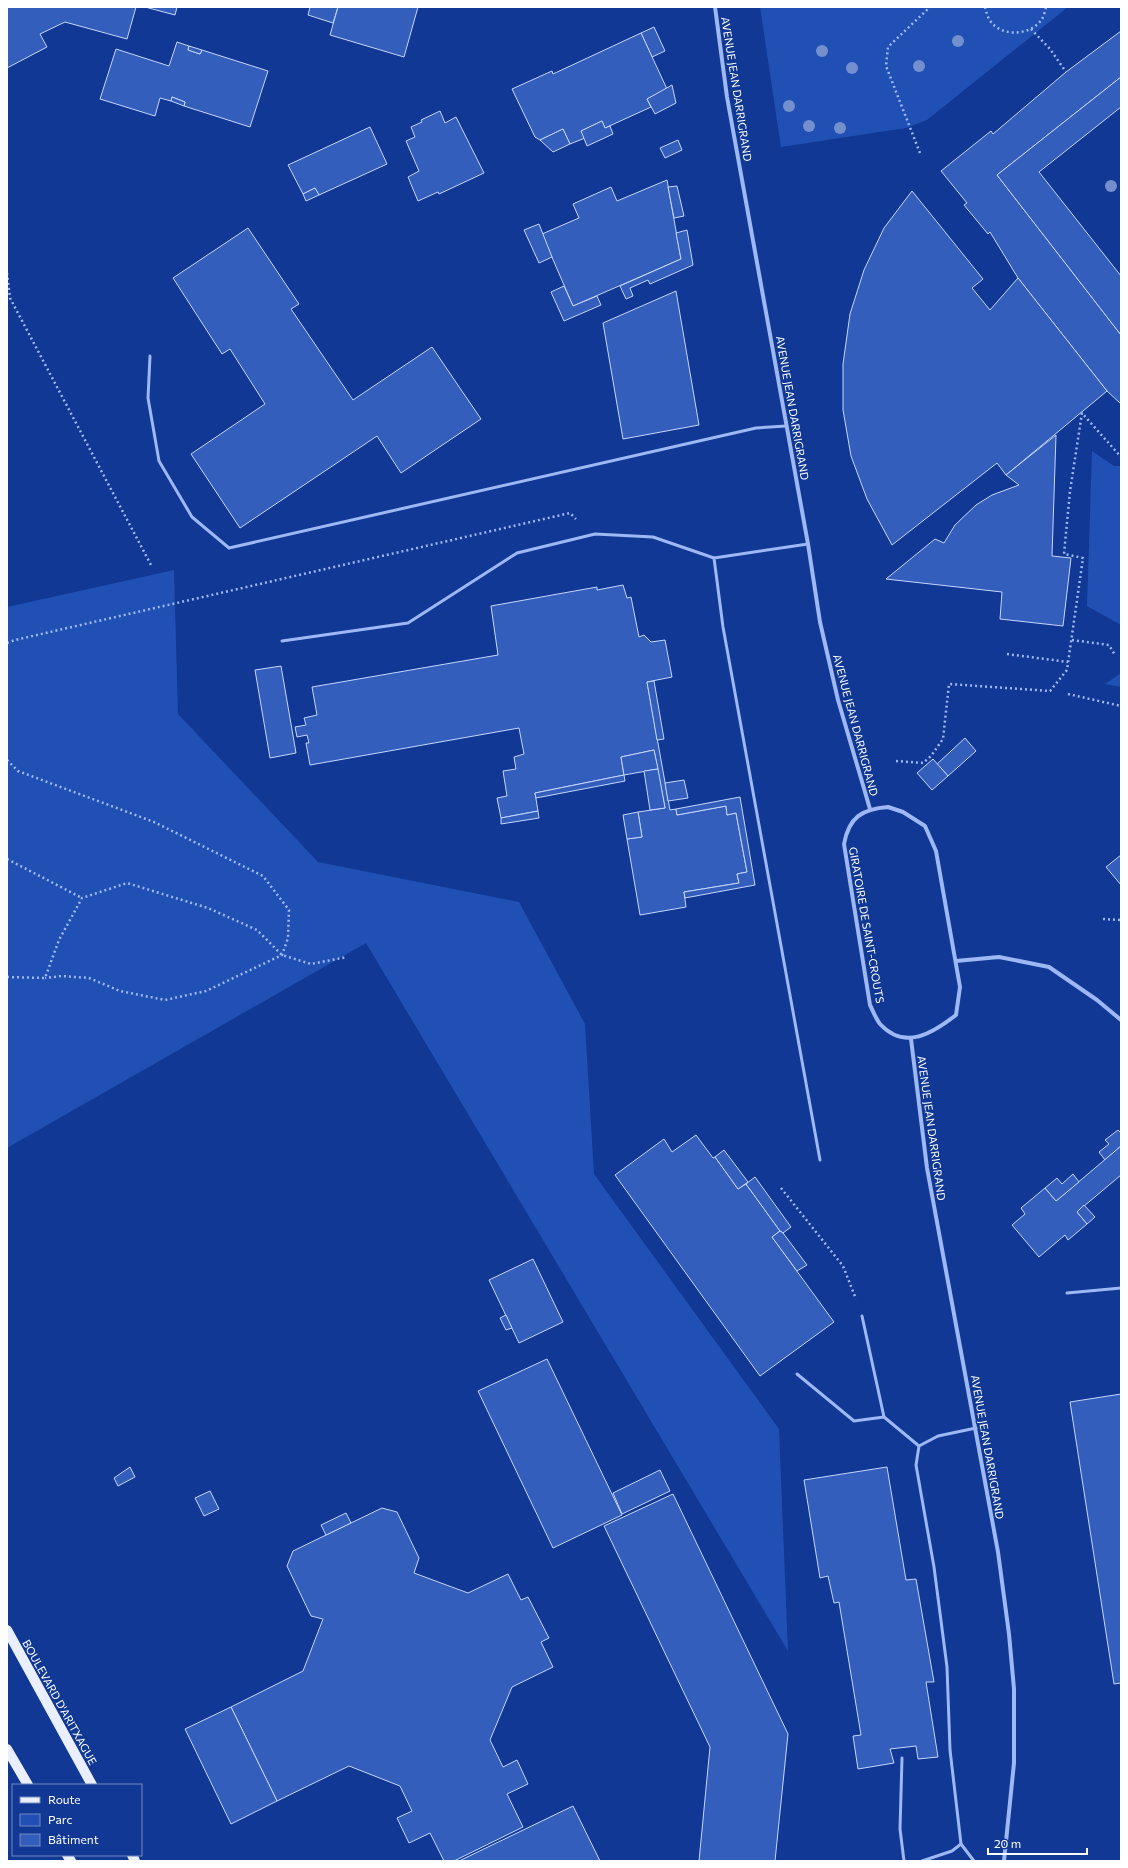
<svg xmlns="http://www.w3.org/2000/svg" width="1128" height="1868" viewBox="0 0 1128 1868" font-family="Commissioner,sans-serif">
<style>
.green{fill:#2150b4}
.building{fill:#345ebc;stroke:#c5d7fe}
.lines{fill:none;stroke-linecap:round;stroke-linejoin:round}
.path{stroke:#9db8f4;stroke-width:2.5;stroke-dasharray:2 3;stroke-linecap:butt}
.service{stroke:#9db8f4;stroke-width:3}
.minor{stroke:#9db8f4;stroke-width:4}
.primary{stroke:#eaefff;stroke-width:10}
.tree{fill:#748fce}
.labels{text-anchor:middle;dominant-baseline:central;stroke-width:3;stroke-linejoin:round;paint-order:stroke}
.street-label{font-size:11px;fill:#fff;stroke:#103894}
</style>
<rect width="100%" height="100%" fill="#103894"/>
<g class="green">
<polygon points="760,7 1068,7 927,120 906,128 781,147"/>
<polygon points="1092,451 1114,466 1121,466 1121,625 1087,606"/>
<polygon points="174,570 178,714 318,862 519,902 585,1024 594,1174 779,1429 788,1651 366,943 7,1148 7,607"/>
<polygon points="1121,673 1121,687 1105,684"/>
</g>
<g class="building">
<polygon points="7,7 136,7 127,39 65,22 40,34 47,47 7,68"/>
<polygon points="145,7 177,7 175,15"/>
<polygon points="310,7 338,7 333,23 308,15"/>
<polygon points="338,7 418,7 404,57 330,35"/>
<polygon points="654,27 665,51 652,57 641,33"/>
<polygon points="1121,31 1121,77 997,175 1121,335 1121,404 1107,391 1018,278 990,232 988,234 964,205 967,203 941,171 991,131 993,134 1066,72"/>
<polygon points="641,33 667,89 647,99 651,107 605,128 602,121 581,131 585,138 570,144 563,129 540,140 535,137 512,89 552,71 553,74"/>
<polygon points="177,42 189,46 188,50 200,54 202,50 268,71 250,127 184,106 185,102 172,97 171,101 160,98 155,116 100,99 116,49 169,66"/>
<polygon points="189,46 202,50 200,54 188,50"/>
<polygon points="1121,77 1121,107 1039,172 1121,276 1121,335 997,175"/>
<polygon points="672,85 676,103 655,114 647,99"/>
<polygon points="172,97 185,102 184,106 171,101"/>
<polygon points="440,111 445,123 456,117 484,173 439,194 438,192 418,201 408,177 419,171 406,141 415,137 411,127 422,122 421,120"/>
<polygon points="602,121 605,128 610,126 613,134 587,146 581,131"/>
<polygon points="370,127 387,164 319,195 315,188 303,194 288,165"/>
<polygon points="563,129 570,144 553,152 540,140"/>
<polygon points="678,140 682,150 665,158 660,148"/>
<polygon points="667,180 681,259 573,306 542,234 579,218 573,204 611,187 617,201"/>
<polygon points="677,186 684,216 674,218 668,187"/>
<polygon points="315,188 319,195 306,201 303,194"/>
<polygon points="912,191 983,279 972,288 990,310 1018,278 1107,391 1006,475 997,463 892,545 867,499 851,456 843,410 843,364 850,314 864,270 884,228"/>
<polygon points="539,224 552,257 539,263 524,230"/>
<polygon points="248,228 299,304 291,309 353,400 432,347 481,419 401,473 377,436 240,528 191,454 265,404 230,349 222,354 173,278"/>
<polygon points="687,230 693,265 650,284 648,280 630,288 633,296 626,299 620,286 681,259 676,233"/>
<polygon points="564,286 573,306 597,296 601,305 564,321 551,292"/>
<polygon points="676,291 699,425 623,439 603,323"/>
<polygon points="1056,435 1052,556 1071,558 1063,626 1000,619 1002,592 886,579 935,539 944,543 955,525 976,505 992,495 1019,485 1006,475"/>
<polygon points="623,585 627,598 631,597 639,637 644,635 651,642 665,640 672,677 647,682 670,810 676,809 677,815 726,806 727,815 736,813 747,872 737,874 739,883 684,892 686,907 640,915 627,839 642,837 638,812 665,808 654,750 621,757 624,775 535,793 538,811 501,818 497,798 507,796 503,771 516,769 514,757 524,754 519,728 310,765 306,743 309,743 307,735 297,737 295,727 306,725 304,718 317,715 312,687 498,655 491,606 597,587 597,590"/>
<polygon points="281,666 296,753 270,758 255,670"/>
<polygon points="654,681 664,739 657,740 647,682"/>
<polygon points="965,738 976,751 948,776 937,764"/>
<polygon points="654,750 658,769 624,775 621,757"/>
<polygon points="933,759 948,776 932,790 917,773"/>
<polygon points="658,769 665,808 650,810 644,771"/>
<polygon points="624,775 625,781 536,798 535,793"/>
<polygon points="684,780 688,798 668,801 665,783"/>
<polygon points="740,797 755,885 685,898 684,892 739,883 737,874 747,872 736,813 727,815 726,806 677,815 676,809"/>
<polygon points="538,811 539,818 501,824 501,818"/>
<polygon points="638,812 642,837 627,839 623,815"/>
<polygon points="1121,855 1121,885 1106,867"/>
<polygon points="1118,1130 1121,1133 1121,1146 1105,1160 1099,1152 1109,1144 1105,1140"/>
<polygon points="696,1135 713,1158 715,1157 738,1189 746,1184 780,1231 772,1237 834,1322 760,1376 615,1175 664,1139 672,1152"/>
<polygon points="1121,1146 1121,1175 1077,1212 1087,1224 1068,1240 1065,1235 1039,1257 1012,1225 1025,1214 1021,1208 1045,1188 1056,1201"/>
<polygon points="724,1150 748,1182 738,1189 715,1157"/>
<polygon points="1073,1174 1079,1182 1056,1201 1045,1188 1057,1178 1062,1184"/>
<polygon points="755,1177 791,1227 783,1233 780,1231 746,1184"/>
<polygon points="1084,1205 1095,1217 1087,1224 1077,1212"/>
<polygon points="780,1231 783,1233 807,1265 797,1271 772,1237"/>
<polygon points="533,1259 563,1322 519,1343 489,1280"/>
<polygon points="506,1315 512,1328 506,1330 500,1318"/>
<polygon points="547,1359 622,1515 553,1548 478,1391"/>
<polygon points="1121,1394 1121,1683 1114,1684 1070,1402"/>
<polygon points="130,1467 135,1477 118,1486 114,1478"/>
<polygon points="887,1467 906,1580 916,1579 934,1682 926,1682 938,1757 918,1759 916,1746 890,1749 894,1763 858,1769 853,1736 861,1735 839,1602 834,1603 828,1576 820,1578 804,1480"/>
<polygon points="660,1470 670,1491 622,1514 613,1493"/>
<polygon points="210,1491 219,1509 204,1516 195,1498"/>
<polygon points="673,1494 788,1734 775,1861 699,1861 710,1747 604,1526"/>
<polygon points="382,1508 397,1512 419,1558 414,1573 468,1593 508,1574 521,1600 528,1597 549,1638 541,1642 553,1667 512,1687 490,1740 503,1767 517,1760 528,1784 507,1794 523,1827 454,1861 444,1861 430,1833 409,1843 397,1818 412,1811 400,1786 349,1766 277,1801 231,1707 303,1671 323,1619 311,1616 287,1566 293,1551"/>
<polygon points="346,1513 351,1523 326,1535 321,1525"/>
<polygon points="231,1707 277,1801 231,1824 185,1729"/>
<polygon points="573,1806 600,1861 459,1861"/>
</g>
<g class="lines">
<g class="path">
<path d="M985,7C986,11 987,15 989,19C1000,38 1031,36 1042,19C1044,16 1045,11 1046,7"/>
<polyline points="1031,29 1050,49 1066,72"/>
<polyline points="920,153 886,66 888,47 930,7"/>
<polyline points="7,273 10,298 151,565"/>
<polyline points="1072,640 1109,645 1115,655"/>
<polyline points="7,643 15,640 570,513 576,519"/>
<polyline points="1007,654 1068,662"/>
<polyline points="1068,694 1121,706"/>
<polyline points="7,760 18,771 154,822 263,876 289,910 288,938 282,955 206,991 165,1000 120,991 89,978 62,976 45,978"/>
<polyline points="896,761 923,763 931,756 943,739 949,684 1050,691 1067,670 1083,558 1064,554 1070,491 1082,413 1121,457"/>
<polyline points="7,859 82,898"/>
<polyline points="1103,919 1121,920"/>
<polyline points="7,977 45,978 59,940 82,898 127,883 208,908 257,930 282,955 311,964 347,957"/>
<polyline points="781,1188 843,1266 856,1299"/>
</g>
<g class="service">
<polyline points="150,356 148,398 159,461 192,517 229,548 756,428 786,426"/>
<polyline points="808,544 714,558 723,627 820,1160"/>
<polyline points="282,641 408,623 517,553 595,534 653,537 714,558"/>
<polyline points="1067,1293 1121,1288"/>
<polyline points="862,1316 884,1417"/>
<polyline points="797,1374 854,1421 884,1417 919,1446"/>
<polyline points="902,1758 900,1829 904,1861"/>
<polyline points="922,1861 952,1851 961,1844"/>
<polyline points="974,1861 961,1844 950,1750 947,1667 934,1567 916,1465 919,1446 938,1436 976,1428"/>
</g>
<g class="minor">
<polyline points="715,7 727,97 808,544 820,622 838,700 870,809"/>
<path d="M888,807L903,812L925,826L936,851L960,987L956,1015C933,1033 905,1051 880,1024C876,1019 873,1011 870,1005L844,844C849,817 862,809 888,807Z"/>
<polyline points="956,961 999,957 1049,967 1097,1000 1121,1020"/>
<polyline points="911,1039 927,1168 998,1552 1009,1634 1014,1689 1014,1763 1004,1861"/>
</g>
<g class="primary">
<polyline points="7,1630 92,1785"/>
<polyline points="7,1749 28,1785"/>
<polyline points="67,1855 71,1861"/>
<polyline points="132,1855 135,1861"/>
</g>
</g>
<g class="tree">
<circle cx="958" cy="41" r="6"/>
<circle cx="822" cy="51" r="6"/>
<circle cx="919" cy="66" r="6"/>
<circle cx="852" cy="68" r="6"/>
<circle cx="789" cy="106" r="6"/>
<circle cx="809" cy="126" r="6"/>
<circle cx="840" cy="128" r="6"/>
<circle cx="1111" cy="186" r="6"/>
</g>
<g class="labels">
<g class="street-label">
<text transform="translate(737 89) rotate(81)">AVENUE JEAN DARRIGRAND</text>
<text transform="translate(793 408) rotate(80)">AVENUE JEAN DARRIGRAND</text>
<text transform="translate(856 725) rotate(75)">AVENUE JEAN DARRIGRAND</text>
<text transform="translate(867 925) rotate(80)">GIRATOIRE DE SAINT-CROUTS</text>
<text transform="translate(932 1128) rotate(82)">AVENUE JEAN DARRIGRAND</text>
<text transform="translate(988 1447) rotate(80)">AVENUE JEAN DARRIGRAND</text>
<text transform="translate(60 1702) rotate(61)">BOULEVARD D'ARITXAGUE</text>
</g>
</g>
<rect width="1128" height="1868" fill="none" stroke="#ffffff" stroke-width="16"/>
<rect x="12" y="1784" width="130" height="72" fill="#103894" stroke="#7088bf"/>
<rect x="20" y="1797" width="20" height="6" fill="#eaefff" stroke="#7088bf"/>
<text x="48" y="1804" font-size="12" fill="#ffffff">Route</text>
<rect x="20" y="1814" width="20" height="12" fill="#2150b4" stroke="#7088bf"/>
<text x="48" y="1824" font-size="12" fill="#ffffff">Parc</text>
<rect x="20" y="1834" width="20" height="12" fill="#345ebc" stroke="#7088bf"/>
<text x="48" y="1844" font-size="12" fill="#ffffff">Bâtiment</text>
<path d="M988 1848v6h99v-6" fill="none" stroke="#ffffff" stroke-width="2"/>
<text x="994" y="1848" font-size="12" fill="#ffffff" stroke="#103894" stroke-width="3" paint-order="stroke">20 m</text>
</svg>
